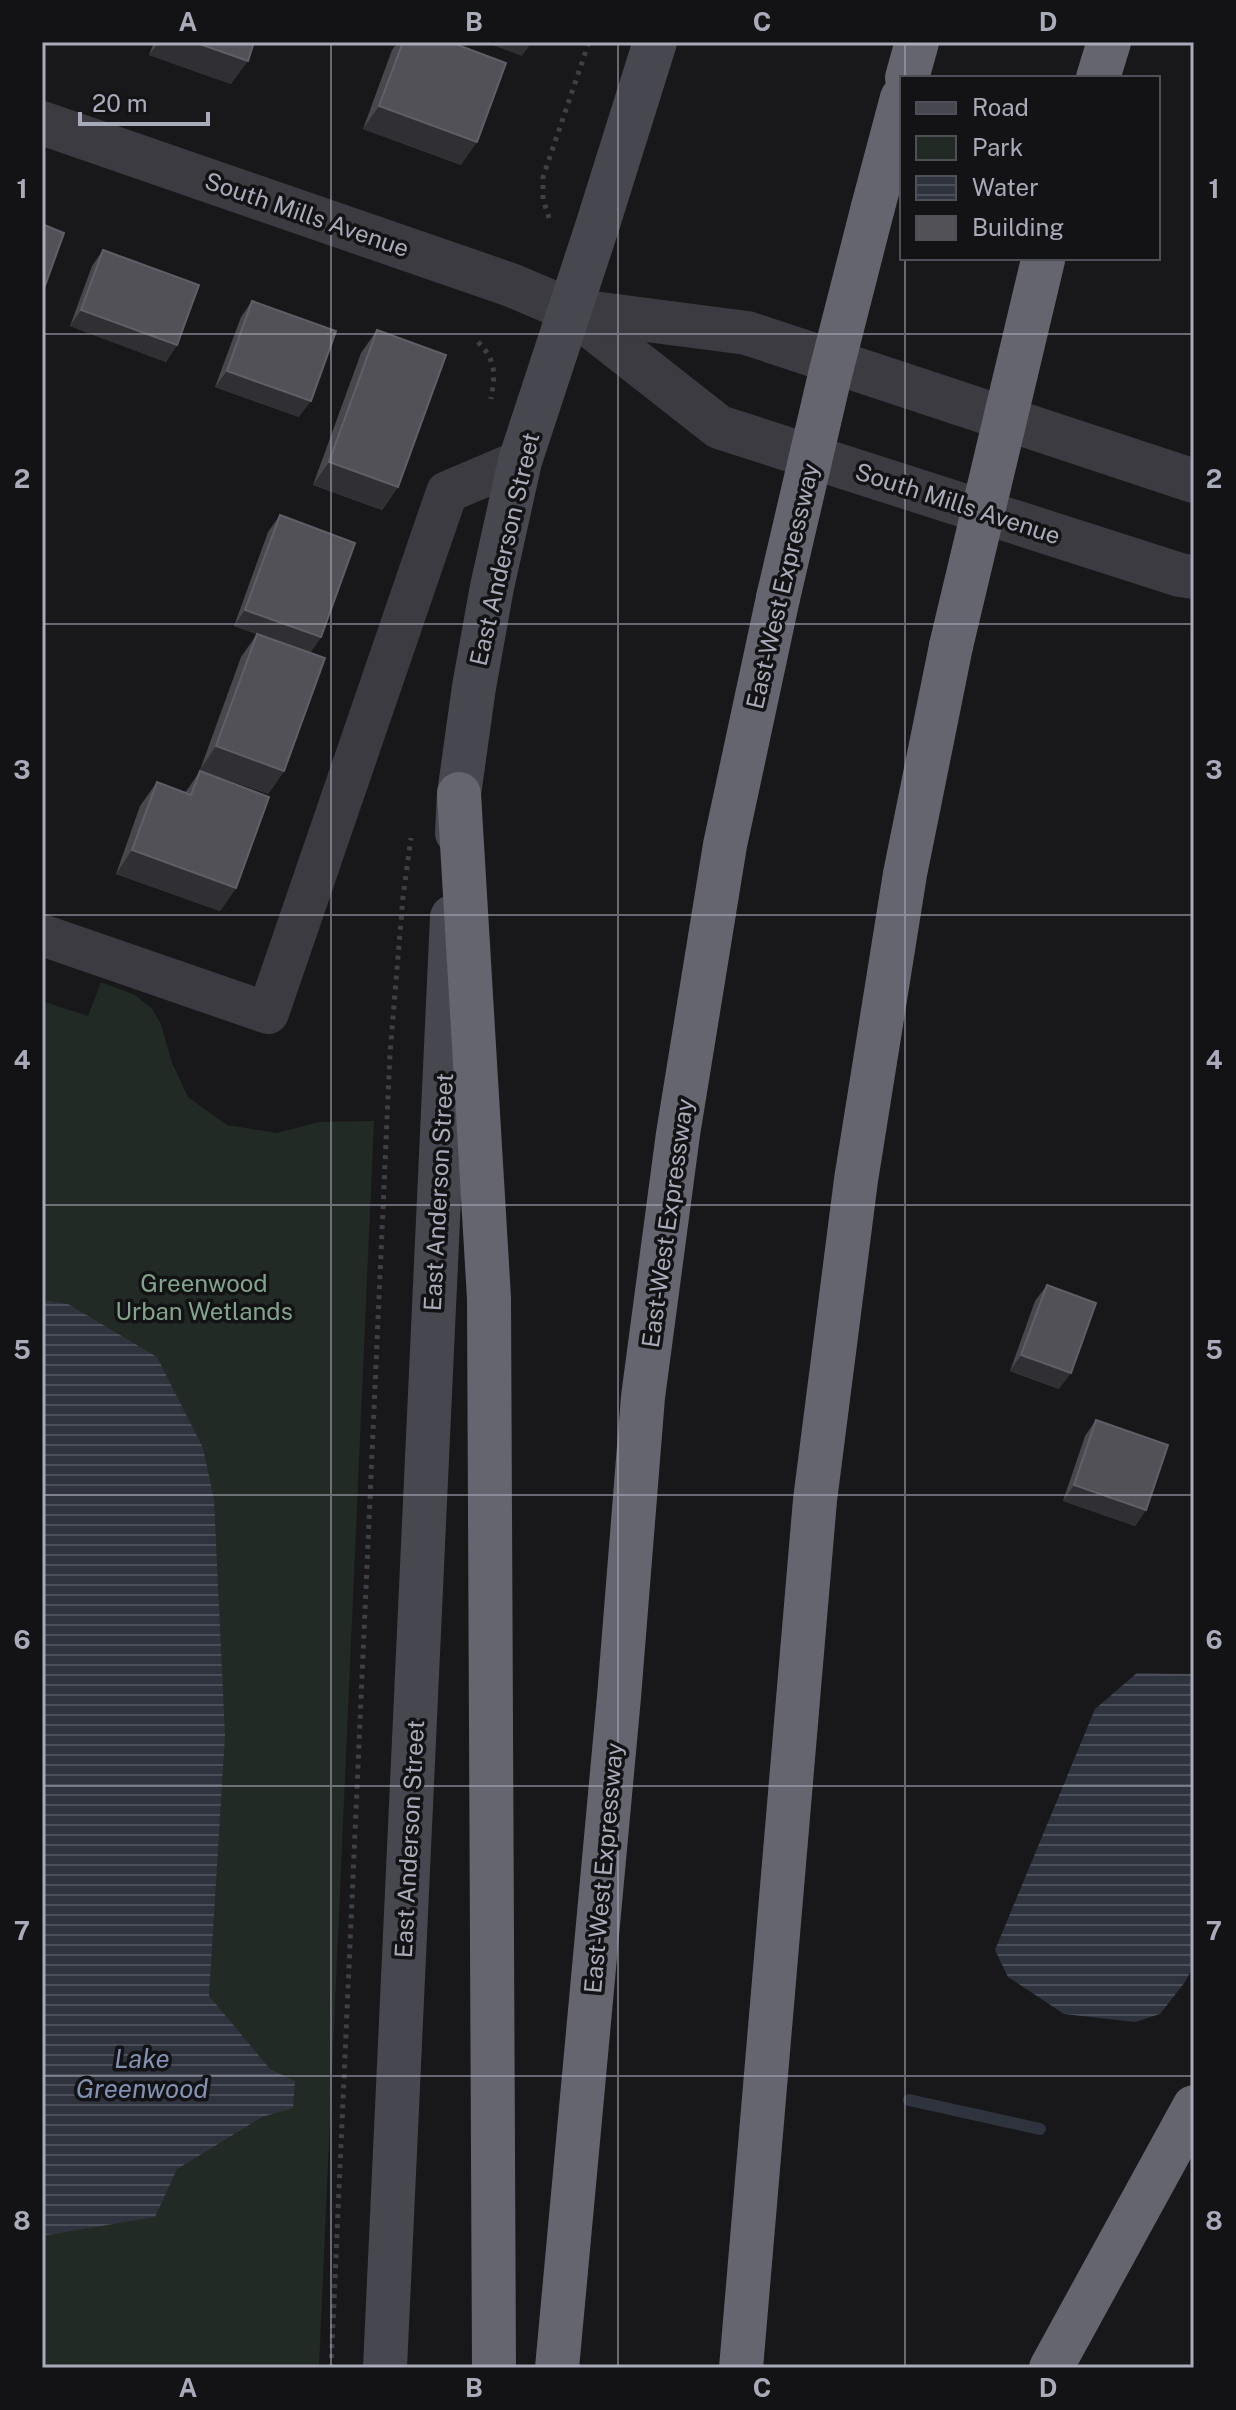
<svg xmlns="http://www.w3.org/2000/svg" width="1236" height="2410" viewBox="0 0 1236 2410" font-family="'Public Sans',sans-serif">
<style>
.green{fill:#222a25}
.water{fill:url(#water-rules)}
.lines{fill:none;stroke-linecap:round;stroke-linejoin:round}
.stream{stroke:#2e333e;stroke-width:12}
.path{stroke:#3f3f46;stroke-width:5;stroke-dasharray:4 6;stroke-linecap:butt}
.minor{stroke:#3b3b41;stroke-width:42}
.tertiary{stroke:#3b3b41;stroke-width:44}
.secondary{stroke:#47474f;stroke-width:44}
.motorway{stroke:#656570;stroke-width:44}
.motorway-bridge{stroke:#656570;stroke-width:44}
.wall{fill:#47474c}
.shaded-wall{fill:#302f33}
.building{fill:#525158;stroke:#605f67;stroke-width:2}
.grid{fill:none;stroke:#aaabba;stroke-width:2;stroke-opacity:0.55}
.labels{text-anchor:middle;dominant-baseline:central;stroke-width:7;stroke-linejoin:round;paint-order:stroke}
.street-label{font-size:24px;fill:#aaabba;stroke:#131315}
.park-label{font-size:24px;fill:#82a48c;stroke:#131315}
.water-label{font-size:26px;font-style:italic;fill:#8291b4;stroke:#131315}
.neatline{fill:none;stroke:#aaabba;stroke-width:3}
.grid-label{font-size:26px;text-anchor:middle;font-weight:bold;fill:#aaabba}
</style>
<defs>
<pattern id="water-rules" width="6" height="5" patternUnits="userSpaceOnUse" patternTransform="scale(2)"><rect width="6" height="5" fill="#2e333e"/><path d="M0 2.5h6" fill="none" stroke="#4a4e58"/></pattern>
</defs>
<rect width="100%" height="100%" fill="#18181a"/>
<polygon class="green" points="101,982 135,995 152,1009 161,1024 172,1063 188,1097 227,1125 277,1133 319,1122 374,1121 319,2368 42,2368 42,1001 88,1016"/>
<g class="water">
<polygon points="42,1300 68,1304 157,1357 203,1448 214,1500 225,1735 209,1996 270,2069 295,2081 293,2108 262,2117 177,2169 155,2217 42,2236"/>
<polygon points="1137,1673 1194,1674 1194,1965 1185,1982 1160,2014 1135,2022 1064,2014 1008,1977 995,1950 1095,1709"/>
</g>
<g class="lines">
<polyline class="stream" points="909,2100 1040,2129"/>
<g class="path">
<polyline points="549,218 543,199 543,177 589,42"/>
<path d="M478,342C497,362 495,373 491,399"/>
<polyline points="331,2368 390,1053 403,897 411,838"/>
</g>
<polyline class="minor" points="42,935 268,1013 447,492 520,461"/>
<g class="tertiary">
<polyline points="42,123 511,285 570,310 719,427 1180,575 1194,577"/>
<polyline points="570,310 747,333 1194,481"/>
</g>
<g class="secondary">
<polyline points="457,833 459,794 474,687 492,587 520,461 597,227 655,42"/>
<polyline points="385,2368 452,917"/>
</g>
<g class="motorway">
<polyline points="907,78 917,42"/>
<polyline points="1098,78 1109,42"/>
<polyline points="873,207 902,98"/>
<polyline points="459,794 489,1298 494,2368"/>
<polyline points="557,2368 619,1697 643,1397 678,1134 725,845 778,598"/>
<polyline points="741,2368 815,1500 856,1180 905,874 951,646"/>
<polyline points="1051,2368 1194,2107"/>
</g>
<g class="motorway-bridge">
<polyline points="778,598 830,375 873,207"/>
<polyline points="951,646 1043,260"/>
</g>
</g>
<g class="wall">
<polygon points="154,42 254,42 231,84 149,55"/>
<polygon points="398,42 450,42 461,165 363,129 392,50"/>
<polygon points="103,250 177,345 166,362 70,326 92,266"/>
<polygon points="252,301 299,417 215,387 241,317"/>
<polygon points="377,330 398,487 382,510 313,485 361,353"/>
<polygon points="280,515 321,637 310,653 284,771 268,794 200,770 241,657 257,634 234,626 268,532"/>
<polygon points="200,771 236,888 220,911 116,874 140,806 157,782 185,793"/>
<polygon points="1047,1285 1059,1389 1010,1371 1035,1301"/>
<polygon points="1096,1420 1146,1510 1135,1526 1063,1501 1085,1436"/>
</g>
<g class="shaded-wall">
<polygon points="159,42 194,42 248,61 231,84 149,55"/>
<polygon points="484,42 532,42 522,56"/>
<polygon points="379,106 477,142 461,165 363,129"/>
<polygon points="81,310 177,345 166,362 70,326"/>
<polygon points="227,371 311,401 299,417 215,387"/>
<polygon points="329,462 398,487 382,510 313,485"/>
<polygon points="245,610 321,637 310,653 234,626"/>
<polygon points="216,746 284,771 268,794 200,770"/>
<polygon points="132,850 236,888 220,911 116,874"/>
<polygon points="1021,1355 1071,1373 1059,1389 1010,1371"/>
<polygon points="1074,1485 1146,1510 1135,1526 1063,1501"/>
</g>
<g class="building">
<polygon points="194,42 254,42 248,61"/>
<polygon points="403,42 450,42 506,63 477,142 379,106"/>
<polygon points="42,224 64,233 42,294"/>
<polygon points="103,250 199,285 177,345 81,310"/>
<polygon points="252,301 336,331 311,401 227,371"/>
<polygon points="377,330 446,355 398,487 329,462"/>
<polygon points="280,515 355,543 321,637 245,610"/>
<polygon points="257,634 325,658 284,771 216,746"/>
<polygon points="200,771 269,797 236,888 132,850 157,782 191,795"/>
<polygon points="1047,1285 1096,1303 1071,1373 1021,1355"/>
<polygon points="1096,1420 1168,1445 1146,1510 1074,1485"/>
</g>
<path class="grid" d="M331,42V2368M618,42V2368M905,42V78M905,258V2368M42,334H1194M42,624H1194M42,915H1194M42,1205H1194M42,1495H1194M42,1786H1194M42,2076H1194"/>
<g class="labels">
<g class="street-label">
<text transform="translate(307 214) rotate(19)">South Mills Avenue</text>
<text transform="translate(958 503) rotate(18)">South Mills Avenue</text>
<text transform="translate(504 549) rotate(-77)">East Anderson Street</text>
<text transform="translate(782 586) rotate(-77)">East-West Expressway</text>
<text transform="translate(438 1192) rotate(-87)">East Anderson Street</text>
<text transform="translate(667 1223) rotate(-82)">East-West Expressway</text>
<text transform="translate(409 1839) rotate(-87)">East Anderson Street</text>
<text transform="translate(603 1868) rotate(-85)">East-West Expressway</text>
</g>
<g class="park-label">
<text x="204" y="1283">Greenwood<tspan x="204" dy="28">Urban Wetlands</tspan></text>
</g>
<g class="water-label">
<text x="142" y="2058">Lake<tspan x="142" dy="30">Greenwood</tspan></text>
</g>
</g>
<rect width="1236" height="2410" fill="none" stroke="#131315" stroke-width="88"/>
<rect x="900" y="76" width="260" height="184" fill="#131315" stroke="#4f5057" stroke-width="2"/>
<rect x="916" y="102" width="40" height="12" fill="#47474f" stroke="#4f5057" stroke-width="2"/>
<text x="972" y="116" font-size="24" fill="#aaabba">Road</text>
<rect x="916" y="136" width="40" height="24" fill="#222a25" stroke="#4f5057" stroke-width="2"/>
<text x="972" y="156" font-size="24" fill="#aaabba">Park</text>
<rect x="916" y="176" width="40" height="24" fill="url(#water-rules)" stroke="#4f5057" stroke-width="2"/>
<text x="972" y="196" font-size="24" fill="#aaabba">Water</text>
<rect x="916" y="216" width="40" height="24" fill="#525158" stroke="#4f5057" stroke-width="2"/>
<text x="972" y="236" font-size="24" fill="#aaabba">Building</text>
<path d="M80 112v12h128v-12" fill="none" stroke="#aaabba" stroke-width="4"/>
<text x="92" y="112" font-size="24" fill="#aaabba" stroke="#131315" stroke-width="6" paint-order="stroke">20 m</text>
<rect x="44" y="44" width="1148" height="2322" class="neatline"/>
<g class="grid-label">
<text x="188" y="31">A</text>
<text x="474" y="31">B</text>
<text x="762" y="31">C</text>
<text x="1048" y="31">D</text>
<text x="22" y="198">1</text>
<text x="1214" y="198">1</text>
<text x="22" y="488">2</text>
<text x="1214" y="488">2</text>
<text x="22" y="779">3</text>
<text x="1214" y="779">3</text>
<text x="22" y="1069">4</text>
<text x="1214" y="1069">4</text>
<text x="22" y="1359">5</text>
<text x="1214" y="1359">5</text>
<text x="22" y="1649">6</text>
<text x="1214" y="1649">6</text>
<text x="22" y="1940">7</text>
<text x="1214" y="1940">7</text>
<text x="22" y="2230">8</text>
<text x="1214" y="2230">8</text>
<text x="188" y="2397">A</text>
<text x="474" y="2397">B</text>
<text x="762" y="2397">C</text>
<text x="1048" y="2397">D</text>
</g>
</svg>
